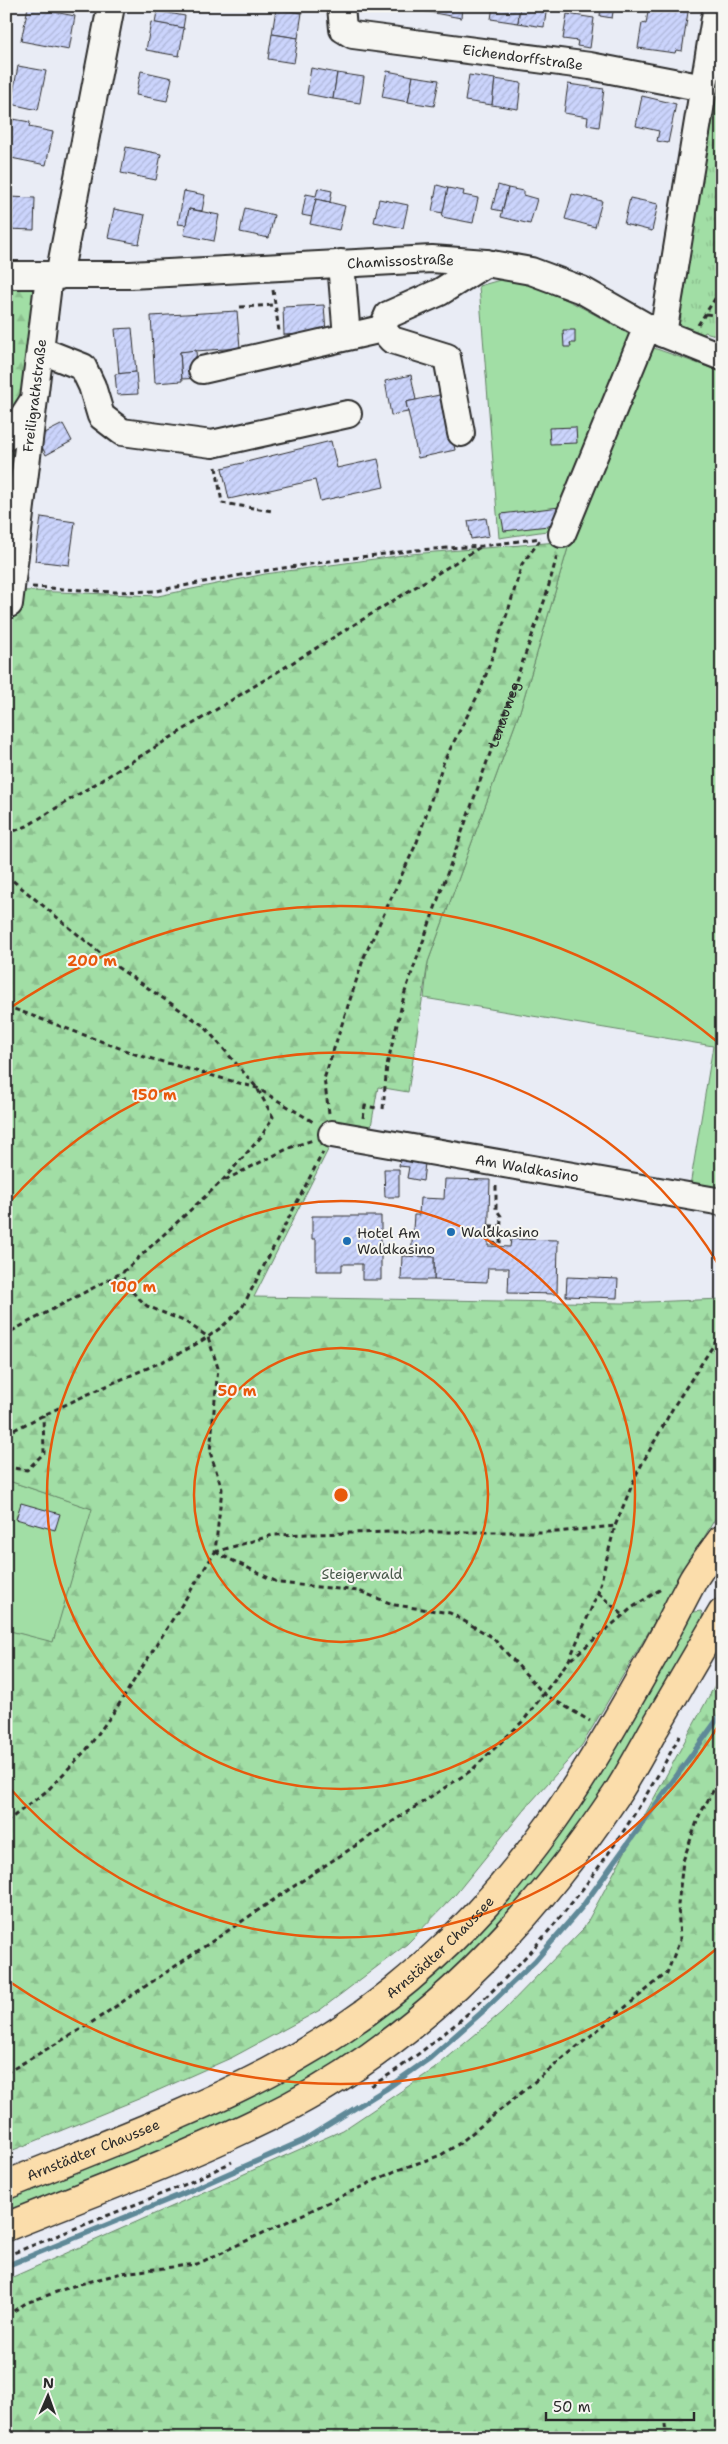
<svg xmlns="http://www.w3.org/2000/svg" width="728" height="2444" viewBox="0 0 728 2444" font-family="'Shantell Sans',sans-serif">
<style>
.green{fill:#a1dea5;stroke:#668468}
.forest{fill:url(#forest-firs);stroke:#668468}
.park{fill:url(#park-tufts);stroke:#668468}
.lines{fill:none;stroke-linecap:round;stroke-linejoin:round}
.stream{stroke:#5f8998;stroke-width:5.5}
.building{fill:url(#building-hatch);stroke:#2b2b2b}
.minor-casing{stroke:#2b2b2b;stroke-width:30}
.major-casing{stroke:#2b2b2b;stroke-width:31}
.path{stroke:#2b2b2b;stroke-width:3;stroke-dasharray:5 4;stroke-linecap:butt}
.minor{stroke:#f6f6f2;stroke-width:26}
.major{stroke:#fbddab;stroke-width:28}
.ring{fill:none;stroke:#e8590c;stroke-width:2.5}
.poi-dot{fill:#1f6fb2;stroke:#f6f6f2;stroke-width:2}
.labels{text-anchor:middle;dominant-baseline:central;stroke-width:4;stroke-linejoin:round;paint-order:stroke}
.street-label{font-size:14px;fill:#2b2b2b;stroke:#f6f6f2}
.poi-label{font-size:14px;fill:#2b2b2b;stroke:#f6f6f2;text-anchor:start}
.park-label{font-size:14px;fill:#48584a;stroke:#f6f6f2}
.centre{fill:#e8590c;stroke:#f6f6f2;stroke-width:2.5}
.ring-label{font-size:15px;text-anchor:middle;font-weight:bold;fill:#e8590c;stroke:#f6f6f2;stroke-width:4;stroke-linejoin:round;paint-order:stroke}
</style>
<defs>
<pattern id="forest-firs" width="22" height="20" patternUnits="userSpaceOnUse" patternTransform="scale(1.25)"><rect width="22" height="20" fill="#a1dea5"/><path d="M5 1l3.5 6h-7zM16 11l3.5 6h-7z" fill="#8bbf8e"/></pattern>
<pattern id="park-tufts" width="24" height="20" patternUnits="userSpaceOnUse" patternTransform="scale(1.25)"><rect width="24" height="20" fill="#a1dea5"/><path d="M3 7l-1-3M5 7V3M7 7l1-3M15 17l-1-3M17 17v-4M19 17l1-3" fill="none" stroke="#8bbf8e"/></pattern>
<pattern id="building-hatch" width="6" height="6" patternUnits="userSpaceOnUse" patternTransform="scale(1.25)"><rect width="6" height="6" fill="#cbd4fc"/><path d="M-1 1l2-2M0 6l6-6M5 7l2-2" fill="none" stroke="#aeb6d8"/></pattern>
</defs>
<rect width="100%" height="100%" fill="#e9ecf5"/>
<filter id="ink" filterUnits="userSpaceOnUse"><feTurbulence type="fractalNoise" baseFrequency=".02" numOctaves="2"/><feDisplacementMap in="SourceGraphic" scale="10" xChannelSelector="R" yChannelSelector="G"/><feConvolveMatrix kernelMatrix="1 2 1 2 8 2 1 2 1" color-interpolation-filters="sRGB"/></filter>
<g filter="url(#ink)">
<g class="green">
<path d="M507,278C557,291 591,312 635,338L560,529L499,538L479,286Z"/>
<polygon points="648,346 722,372 722,1191 690,1186 713,1046 424,998 428,962 520,711 570,541"/>
<polygon points="6,1480 93,1509 53,1643 6,1630"/>
<polygon points="701,1611 704,1619 587,1819 532,1893 419,2005 338,2065 223,2128 6,2216 6,2197 427,1979 685,1621 694,1612"/>
</g>
<g class="forest">
<polygon points="6,283 42,285 6,572"/>
<polygon points="570,541 520,711 428,962 408,1092 378,1087 370,1132 340,1126 254,1297 623,1303 722,1299 722,1507 582,1745 523,1811 455,1895 407,1944 320,2010 233,2057 141,2098 6,2153 6,1630 53,1642 92,1509 6,1480 6,590 158,596 265,574 411,554"/>
<polygon points="722,1672 722,2438 6,2438 6,2280 343,2130 434,2069 502,2012 584,1928"/>
</g>
<polygon class="park" points="722,40 722,337 705,332 703,335 675,323"/>
<g class="lines">
<polyline class="stream" points="6,2266 180,2195 302,2141 386,2089 430,2058 481,2013 535,1961 582,1907 722,1713"/>
</g>
<g class="building">
<polygon points="408,6 435,6 434,13 408,9"/>
<polygon points="435,6 462,6 461,18 434,13"/>
<polygon points="493,6 520,6 518,23 491,19"/>
<polygon points="520,6 547,6 544,27 518,23"/>
<polygon points="601,6 614,6 612,18 600,16"/>
<polygon points="649,6 688,12 682,51 676,50 675,53 638,48 642,23 646,24"/>
<polygon points="28,7 75,16 69,50 21,41"/>
<polygon points="276,9 302,13 298,38 272,34"/>
<polygon points="157,11 185,16 183,28 155,23"/>
<polygon points="567,14 594,18 590,48 577,46 578,41 563,39"/>
<polygon points="151,22 184,28 179,56 146,50"/>
<polygon points="272,34 298,38 294,63 268,59"/>
<polygon points="18,66 46,71 38,110 11,104"/>
<polygon points="311,68 337,73 333,99 307,94"/>
<polygon points="141,71 172,78 167,101 136,95"/>
<polygon points="387,71 413,76 408,102 382,97"/>
<polygon points="337,73 364,77 360,103 333,99"/>
<polygon points="469,75 495,79 492,105 465,101"/>
<polygon points="413,76 439,80 434,106 408,102"/>
<polygon points="495,79 521,83 518,109 492,105"/>
<polygon points="568,84 604,89 599,127 587,125 588,117 564,113"/>
<polygon points="642,96 676,104 668,143 657,141 659,131 636,126"/>
<polygon points="13,119 30,122 29,127 53,132 46,165 6,157"/>
<polygon points="126,147 161,154 156,180 121,173"/>
<polygon points="437,185 448,188 443,213 432,211"/>
<polygon points="498,185 508,188 502,211 492,209"/>
<polygon points="318,188 332,191 330,202 316,199 312,217 302,215 306,194 316,196"/>
<polygon points="448,188 464,191 463,195 478,198 473,223 442,217"/>
<polygon points="508,188 523,191 523,195 537,199 530,224 501,217"/>
<polygon points="184,191 205,195 202,211 189,209 186,225 178,224"/>
<polygon points="572,194 602,201 595,227 565,219"/>
<polygon points="8,197 35,198 34,230 7,229"/>
<polygon points="630,198 658,204 652,231 624,224"/>
<polygon points="316,199 345,206 339,230 310,224"/>
<polygon points="379,199 408,205 403,228 374,222"/>
<polygon points="245,208 274,215 269,238 240,232"/>
<polygon points="114,209 145,215 139,244 108,238"/>
<polygon points="189,209 219,215 214,241 184,235"/>
<polygon points="324,305 326,333 284,335 283,307"/>
<polygon points="237,311 240,348 180,352 182,381 155,383 151,316"/>
<polygon points="132,328 136,372 119,374 115,329"/>
<polygon points="563,330 575,330 575,343 570,343 571,347 564,347"/>
<polygon points="196,350 197,368 202,378 182,379 180,352"/>
<polygon points="136,372 138,394 117,395 115,374"/>
<polygon points="411,375 416,400 406,402 408,412 391,415 385,381"/>
<polygon points="444,394 455,450 418,458 406,402"/>
<polygon points="63,424 72,441 46,455 37,437"/>
<polygon points="576,427 577,443 550,444 549,428"/>
<polygon points="331,441 337,468 378,459 384,487 320,501 315,480 229,499 222,468"/>
<polygon points="560,507 557,525 504,531 501,514"/>
<polygon points="41,517 75,522 69,565 35,561"/>
<polygon points="486,518 489,536 471,539 468,521"/>
<polygon points="400,1160 425,1163 423,1181 407,1178 409,1167 399,1166"/>
<polygon points="384,1169 399,1169 399,1197 385,1197"/>
<polygon points="445,1179 490,1180 488,1246 510,1247 511,1239 558,1240 557,1294 508,1293 509,1268 488,1268 487,1282 434,1280 434,1257 411,1257 414,1215 419,1215 420,1198 444,1199"/>
<polygon points="312,1216 381,1216 381,1280 362,1280 362,1264 342,1264 342,1271 316,1271 316,1239 312,1239"/>
<polygon points="402,1256 434,1257 434,1280 401,1280"/>
<polygon points="567,1277 618,1279 617,1298 566,1296"/>
<polygon points="21,1503 60,1514 55,1530 16,1519"/>
</g>
<g class="lines">
<defs>
<g id="minor">
<path id="s2" d="M341,6L343,29L353,35L590,66L704,88"/>
<polyline points="341,263 346,325"/>
<path id="s3" d="M6,275H130L432,259L486,263L531,271L582,290L647,327L722,357"/>
<polyline points="59,276 111,6"/>
<polyline points="382,329 392,340 447,357 461,433"/>
<polyline points="663,334 717,6"/>
<polyline points="40,350 83,367 92,386 101,416 122,432 212,444 348,414"/>
<polyline points="202,370 382,329 388,315 440,292 486,263"/>
<polyline points="6,437 15,429 31,404"/>
<polyline points="562,534 647,327"/>
<path id="s4" d="M9,604L49,276"/>
<path id="s5" d="M332,1134L722,1202"/>
</g>
<g id="major">
<path id="s6" d="M6,2185C94,2149 185,2116 269,2072C381,2014 475,1929 549,1826C589,1770 624,1708 658,1647C670,1625 681,1602 693,1580C701,1566 712,1553 722,1539"/>
<path d="M6,2227C102,2188 198,2154 290,2106C426,2034 531,1922 616,1795C629,1775 641,1753 653,1731C676,1692 699,1652 722,1613"/>
</g>
</defs>
<use href="#minor" class="minor-casing"/>
<use href="#major" class="major-casing"/>
<g class="path">
<polyline points="273,290 279,331"/>
<polyline points="240,307 274,305"/>
<polyline points="706,314 722,316"/>
<polyline points="698,325 722,288"/>
<polyline points="216,467 222,503 272,511"/>
<polyline points="32,587 114,592 156,591 257,572 337,560 416,550 482,546 541,538"/>
<polyline points="6,834 27,826 482,546"/>
<polyline points="6,875 117,967 204,1026 257,1088 273,1117 261,1137 222,1181 123,1272 6,1334"/>
<polyline points="6,1006 138,1055 257,1088 315,1123"/>
<path id="s1" d="M383,1109L387,1065L405,992L545,599L557,556"/>
<polyline points="329,1113 324,1079 364,957 417,842 444,761 481,689 509,608 522,564 541,539"/>
<polyline points="363,1118 365,1106 377,1108"/>
<polyline points="225,1180 289,1148 313,1140"/>
<polyline points="489,1226 501,1226"/>
<polyline points="492,1226 491,1243 500,1244 501,1216 496,1209 496,1186"/>
<path d="M6,1434C41,1416 77,1399 113,1383C158,1363 212,1344 243,1306L323,1152"/>
<polyline points="6,1467 27,1470 44,1453 43,1415"/>
<polyline points="215,1552 279,1583 359,1591 395,1605 450,1613 492,1637 544,1694 590,1721"/>
<polyline points="215,1552 273,1535 390,1532 556,1532 615,1526"/>
<polyline points="598,1593 623,1615"/>
<polyline points="571,1659 633,1607 661,1589"/>
<polyline points="6,1822 48,1790 87,1749 116,1709 215,1552 222,1489 210,1452 218,1368 208,1337 186,1322 147,1306 124,1284 123,1272"/>
<polyline points="6,2073 88,2025 315,1872 472,1770 524,1720 569,1660 598,1593 615,1526 637,1473 674,1406 722,1332"/>
<path d="M371,2086C402,2068 429,2046 457,2023C551,1942 624,1842 681,1733"/>
<polyline points="6,2256 184,2185 232,2162"/>
<polyline points="6,2316 26,2303 73,2286 122,2273 197,2264 395,2171 441,2155 460,2143 667,1973 680,1940 678,1905 683,1861 699,1816 722,1775"/>
<polyline points="665,2424 666,2438"/>
</g>
<use href="#minor" class="minor"/>
<use href="#major" class="major"/>
</g>
</g>
<g class="ring">
<circle cx="341" cy="1495" r="147"/>
<circle cx="341" cy="1495" r="294"/>
<path d="M720 1723A442 442 0 0 1 7 1785M7 1205A442 442 0 0 1 720 1267"/>
<path d="M720 1946A589 589 0 0 1 7 1980M7 1010A589 589 0 0 1 720 1044"/>
</g>
<g class="poi-dot">
<circle cx="451" cy="1232" r="5"/>
<circle cx="347" cy="1241" r="5"/>
</g>
<g class="labels">
<g class="street-label">
<text stroke="none"><textPath href="#s2" startOffset="206">Eichendorffstraße</textPath></text>
<text stroke="none"><textPath href="#s3" startOffset="395">Chamissostraße</textPath></text>
<text stroke="none"><textPath href="#s4" startOffset="210">Freiligrathstraße</textPath></text>
<text stroke="none"><textPath href="#s1" startOffset="414">Lenauweg</textPath></text>
<text stroke="none"><textPath href="#s5" startOffset="198">Am Waldkasino</textPath></text>
<text stroke="none"><textPath href="#s6" startOffset="499">Arnstädter Chaussee</textPath></text>
<text stroke="none"><textPath href="#s6" startOffset="94">Arnstädter Chaussee</textPath></text>
</g>
<g class="poi-label">
<text x="461" y="1232">Waldkasino</text>
<text x="357" y="1233">Hotel Am<tspan x="357" dy="16">Waldkasino</tspan></text>
</g>
<g class="park-label">
<text x="362" y="1574">Steigerwald</text>
</g>
</g>
<circle cx="341" cy="1495" r="8" class="centre"/>
<g class="ring-label">
<text x="92" y="966">200 m</text>
<text x="154" y="1100">150 m</text>
<text x="133" y="1292">100 m</text>
<text x="237" y="1396">50 m</text>
</g>
<rect width="728" height="2444" fill="none" stroke="#f6f6f2" stroke-width="25"/>
<rect x="12" y="12" width="703" height="2419" fill="none" stroke="#2b2b2b" stroke-width="2" filter="url(#ink)"/>
<g transform="translate(48 2396) rotate(2)" stroke="#f6f6f2" stroke-width="4" paint-order="stroke">
<path d="M0-4L9 19L0 12L-9 19Z" fill="#2b2b2b"/>
<text y="-8" font-size="14" font-weight="bold" text-anchor="middle" fill="#2b2b2b">N</text>
</g>
<path d="M546 2412v8h148v-8" fill="none" stroke="#2b2b2b" stroke-width="2.5"/>
<text x="553" y="2412" font-size="15" fill="#2b2b2b" stroke="#f6f6f2" stroke-width="4" paint-order="stroke">50 m</text>
</svg>
